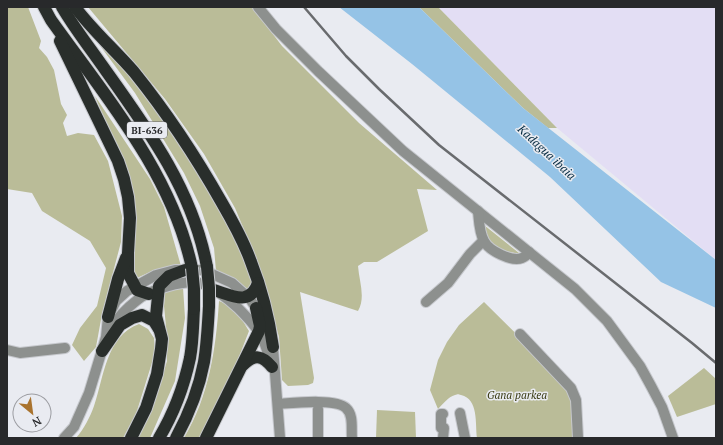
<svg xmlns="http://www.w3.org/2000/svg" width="723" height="445" viewBox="0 0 723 445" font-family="'PT Serif',serif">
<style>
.industrial{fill:#e3def4}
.green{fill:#babc98}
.water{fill:#95c3e6}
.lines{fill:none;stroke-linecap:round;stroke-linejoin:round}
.minor-casing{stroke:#c6c8cd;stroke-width:12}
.highway-casing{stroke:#c6c8cd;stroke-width:14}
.minor{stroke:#8d908e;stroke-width:10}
.highway{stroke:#292e2b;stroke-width:12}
.rail{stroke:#696b6e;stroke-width:2.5}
.highway-bridge-casing{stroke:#c6c8cd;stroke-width:14;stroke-linecap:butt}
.highway-bridge{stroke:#292e2b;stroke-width:12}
.labels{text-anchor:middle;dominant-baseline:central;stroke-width:3;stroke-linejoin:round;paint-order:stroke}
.shield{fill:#e9ebf1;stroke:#626366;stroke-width:1}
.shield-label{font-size:10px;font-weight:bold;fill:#28292b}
.park-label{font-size:11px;font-style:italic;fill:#383a11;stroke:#e9ebf1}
.water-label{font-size:12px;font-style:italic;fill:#062c43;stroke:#e9ebf1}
</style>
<rect width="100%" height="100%" fill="#e9ebf1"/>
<polygon class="industrial" points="438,7 716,7 716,260 557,128"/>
<g class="green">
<polygon points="7,7 28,7 41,41 39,48 47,57 54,70 61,104 67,115 63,123 67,136 78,133 94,135 108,161 122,216 121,242 102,314 96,347 84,361 72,345 80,328 97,306 106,268 90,241 42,211 32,193 7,189"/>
<path d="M88,7H252L282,46L359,123L437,190L417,189L428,231L377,262H364L358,266C359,281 366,297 358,311L300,292L314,378L313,383L308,385L288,386L282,380L279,337L258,263L235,208L204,154L165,99Z"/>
<polygon points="419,7 438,7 557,128 548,128 523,108"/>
<polygon points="90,32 125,70 172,132 220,207 243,252 254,285 248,293 216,271 214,248 200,206 184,173 135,93"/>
<path d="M95,96L150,179L164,207L181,266C165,267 151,271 137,278L133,270L124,170Z"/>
<path d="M484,225L519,253C511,254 499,249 492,243C488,239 486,231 484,225Z"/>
<polygon points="183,287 185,318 175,381 150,438 137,438 151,412 167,361 167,337 164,306 165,293 169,290"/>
<path d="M219,301C236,308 240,316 249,331L225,393L202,438H184C209,396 216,349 219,301Z"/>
<path d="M484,302L571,388L578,438H477C475,424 479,399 461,395C458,394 458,394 455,395C448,397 443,404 438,409L430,390L438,360L447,342L459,325Z"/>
<path d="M139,324L148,329L154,338L155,353L136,414L123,438H76C84,429 90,417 94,406C104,377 106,336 139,324Z"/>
<polygon points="704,368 716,379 716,404 677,417 668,396"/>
<polygon points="377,410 415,412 416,438 376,438"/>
</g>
<polygon class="water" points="339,7 419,7 523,108 716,260 716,308 661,282 550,177 412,64"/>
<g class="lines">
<defs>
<g id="minor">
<polyline points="258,7 276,29 318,71 403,151 575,289 607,321 640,366 651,386 662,407 673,438"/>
<path d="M478,211C479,221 479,232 484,241C489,251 512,262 522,258C525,257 527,255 529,252"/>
<polyline points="426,302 448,283 470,254 483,241"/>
<path d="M111,328C117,319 127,308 136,301C148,290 187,278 203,284C216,289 227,298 238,308C253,323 262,333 268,353"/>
<polyline points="520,334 571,388 576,400 578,438"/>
<polyline points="271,340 273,347 280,438"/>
<polyline points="7,350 20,353 65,348"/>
<path d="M278,404C292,403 336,398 346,408C354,415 351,429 352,438"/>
<polyline points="318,409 318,438"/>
<polyline points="460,413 465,438"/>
<polyline points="64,438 74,427 89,393 106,337 108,317 116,301 127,291 156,275 175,270 203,270 232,283 250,299 260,314"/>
<polyline points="443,438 444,428 441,428 441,414 443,414"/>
</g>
<g id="highway">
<path d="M44,7L51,20C106,97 172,174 192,268"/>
<path d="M62,7C72,24 83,39 94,54C141,120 192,185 207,267"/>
<path d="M75,7C92,30 115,50 134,72C167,113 196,157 222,203C233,222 244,242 251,262C262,290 269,319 273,347"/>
<polyline points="60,41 118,161 124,179 128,197 130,218 128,253 128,273 137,290 149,294"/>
<path d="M214,290C231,295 250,307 258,283"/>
<polyline points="108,317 118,279 126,258"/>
<polyline points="102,351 120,325 132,318 142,315 154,321 159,329"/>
<path d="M243,365C254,354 262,355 272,367"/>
<polyline points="131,438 146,408 157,374 161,349 162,339 156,316 159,286 169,276 185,270"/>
<path d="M159,438C174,413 184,386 190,358C193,342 193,325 194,309"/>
<path d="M176,438C189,414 199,389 204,362C207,344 208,325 209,306"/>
<polyline points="206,438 259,331 260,326 256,308"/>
</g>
</defs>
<use href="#minor" class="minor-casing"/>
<use href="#highway" class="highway-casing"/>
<use href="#minor" class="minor"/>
<use href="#highway" class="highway"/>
<polyline class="rail" points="304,7 346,56 379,89 439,145 692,343 716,363"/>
<defs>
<g id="highway-bridge">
<polyline points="207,267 209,288 209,306"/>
<polyline points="192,268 194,289 194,309"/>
</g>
</defs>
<use href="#highway-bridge" class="highway-bridge-casing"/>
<use href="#highway-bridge" class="highway-bridge"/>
</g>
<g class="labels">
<rect class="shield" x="127" y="122" width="40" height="16" rx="3"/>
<g class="shield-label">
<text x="147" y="130">BI-636</text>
</g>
<g class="park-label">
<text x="517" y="395">Gana parkea</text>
</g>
<g class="water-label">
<text transform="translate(547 152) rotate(43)">Kadagua ibaia</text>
</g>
</g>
<rect width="723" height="445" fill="none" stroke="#28292b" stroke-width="16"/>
<g transform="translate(32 413) rotate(151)"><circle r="19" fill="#e9ebf1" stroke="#9c9da2"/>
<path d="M0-3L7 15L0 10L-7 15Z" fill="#a9732e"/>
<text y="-6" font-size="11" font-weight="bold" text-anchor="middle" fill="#28292b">N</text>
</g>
</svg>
